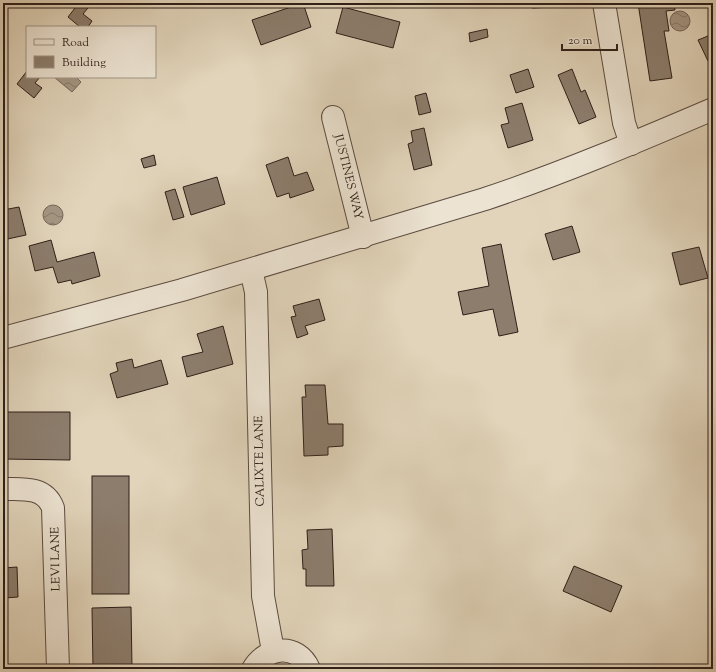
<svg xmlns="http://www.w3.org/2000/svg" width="716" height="672" viewBox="0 0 716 672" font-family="'Sorts Mill Goudy',serif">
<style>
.water{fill:url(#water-waves);stroke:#756659}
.building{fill:#8c7d6d;stroke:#2f1f19}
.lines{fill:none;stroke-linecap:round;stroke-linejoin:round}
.minor-casing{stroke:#5c4c41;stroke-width:24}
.minor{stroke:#ece3d2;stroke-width:22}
.labels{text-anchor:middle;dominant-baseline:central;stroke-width:3;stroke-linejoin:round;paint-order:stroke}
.street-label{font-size:12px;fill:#2f1f19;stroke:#ece3d2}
</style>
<defs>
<pattern id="water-waves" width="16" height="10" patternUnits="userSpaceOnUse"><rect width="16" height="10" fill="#a49683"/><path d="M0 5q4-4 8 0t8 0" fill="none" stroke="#867a6a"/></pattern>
</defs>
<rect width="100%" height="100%" fill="#e1d4ba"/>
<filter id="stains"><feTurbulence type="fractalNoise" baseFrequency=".005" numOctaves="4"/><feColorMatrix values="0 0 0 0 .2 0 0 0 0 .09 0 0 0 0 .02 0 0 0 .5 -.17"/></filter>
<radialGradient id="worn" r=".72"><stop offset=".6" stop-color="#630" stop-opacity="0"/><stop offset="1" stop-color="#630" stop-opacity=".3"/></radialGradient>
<g class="water">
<circle cx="680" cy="21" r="10"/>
<polygon points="54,77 76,77 81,82 72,92"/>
<circle cx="53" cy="215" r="10"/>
</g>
<g class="building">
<polygon points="69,3 92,3 83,14 92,21 88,27 80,27 68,17 75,8"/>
<rect x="237" y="3" width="13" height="4"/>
<polygon points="303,3 311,27 261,45 252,20"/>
<polygon points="532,3 554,3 554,7 532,8"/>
<polygon points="638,3 674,3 675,10 666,11 669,31 664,31 672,78 650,81"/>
<polygon points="343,7 400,22 393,48 336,33"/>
<polygon points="487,29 488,37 470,42 469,33"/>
<polygon points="713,34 713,59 708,61 698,40"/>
<polygon points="528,69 534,87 516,93 510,75"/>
<polygon points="572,69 581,92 585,90 596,117 579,124 558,75"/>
<polygon points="27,71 27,77 40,77 35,83 42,88 34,98 17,84"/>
<polygon points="426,93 431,112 419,115 415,96"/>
<polygon points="522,103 533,140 508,148 501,125 509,123 505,108"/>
<polygon points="424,128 432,165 414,170 408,144 413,142 411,131"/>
<polygon points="154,155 156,165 144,168 141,159"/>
<polygon points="288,157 294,176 307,172 314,190 290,198 289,193 277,197 266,165"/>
<polygon points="217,177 225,204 191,215 183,187"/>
<polygon points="175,189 184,217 173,220 165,192"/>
<polygon points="19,207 26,235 3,240 3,210"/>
<polygon points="572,226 580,252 553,260 545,234"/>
<polygon points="51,240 57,262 94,252 100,276 72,284 71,280 58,283 53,267 35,271 29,246"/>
<polygon points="501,244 518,332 499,336 493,309 463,315 458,292 489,286 482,248"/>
<polygon points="699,247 708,278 680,285 672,253"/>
<polygon points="319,299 325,320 305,326 308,334 297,338 291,317 296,316 293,306"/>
<polygon points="223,326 233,364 187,377 182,357 203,352 197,334"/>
<polygon points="132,359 134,368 161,360 168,384 117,398 110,374 118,371 116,363"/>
<polygon points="305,385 325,385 328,424 343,424 343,446 328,447 328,455 304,456 302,397 306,397"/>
<polygon points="3,412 70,412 70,460 3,459"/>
<rect x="92" y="476" width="37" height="118"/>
<polygon points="332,529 334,586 306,586 306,569 303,569 302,550 308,549 307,530"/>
<polygon points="3,558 4,568 17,567 18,597 4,598 5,607 3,607"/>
<polygon points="574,566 622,586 611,612 563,591"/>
<polygon points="131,607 132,669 93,669 92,608"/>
</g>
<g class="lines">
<defs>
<g id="minor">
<polyline points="604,3 624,123 631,144"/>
<polyline points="333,117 363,237"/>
<polyline points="251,270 256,292 263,596 273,651"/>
<path d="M3,338L182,290L485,199C563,173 638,141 713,109"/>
<path d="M3,489C22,489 45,486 53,508L58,669"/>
<path d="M253,669C266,647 297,642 309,669"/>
</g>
</defs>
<use href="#minor" class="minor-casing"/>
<use href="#minor" class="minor"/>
</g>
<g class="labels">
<g class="street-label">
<text transform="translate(348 177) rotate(76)">JUSTINES WAY</text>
<text transform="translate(260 461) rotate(-91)">CALIXTE LANE</text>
<text transform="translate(56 559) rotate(-91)">LEVI LANE</text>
</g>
</g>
<rect width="716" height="672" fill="none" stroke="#e1d4ba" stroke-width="16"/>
<rect x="4" y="4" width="708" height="664" fill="none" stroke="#2f1f19" stroke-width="2"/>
<rect x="8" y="8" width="700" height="656" fill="none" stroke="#2f1f19"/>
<rect x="26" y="26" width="130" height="52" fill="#ece3d2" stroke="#a09588"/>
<rect x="34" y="39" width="20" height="6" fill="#ece3d2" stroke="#a09588"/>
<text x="62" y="46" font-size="12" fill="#2f1f19">Road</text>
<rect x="34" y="56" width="20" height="12" fill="#8c7d6d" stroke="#a09588"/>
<text x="62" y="66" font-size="12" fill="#2f1f19">Building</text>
<path d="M562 44v6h55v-6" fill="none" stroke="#2f1f19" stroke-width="2"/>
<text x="568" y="44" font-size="12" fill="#2f1f19" stroke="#ece3d2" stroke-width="3" paint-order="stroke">20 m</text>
<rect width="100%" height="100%" filter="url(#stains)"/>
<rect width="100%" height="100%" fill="url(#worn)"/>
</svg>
